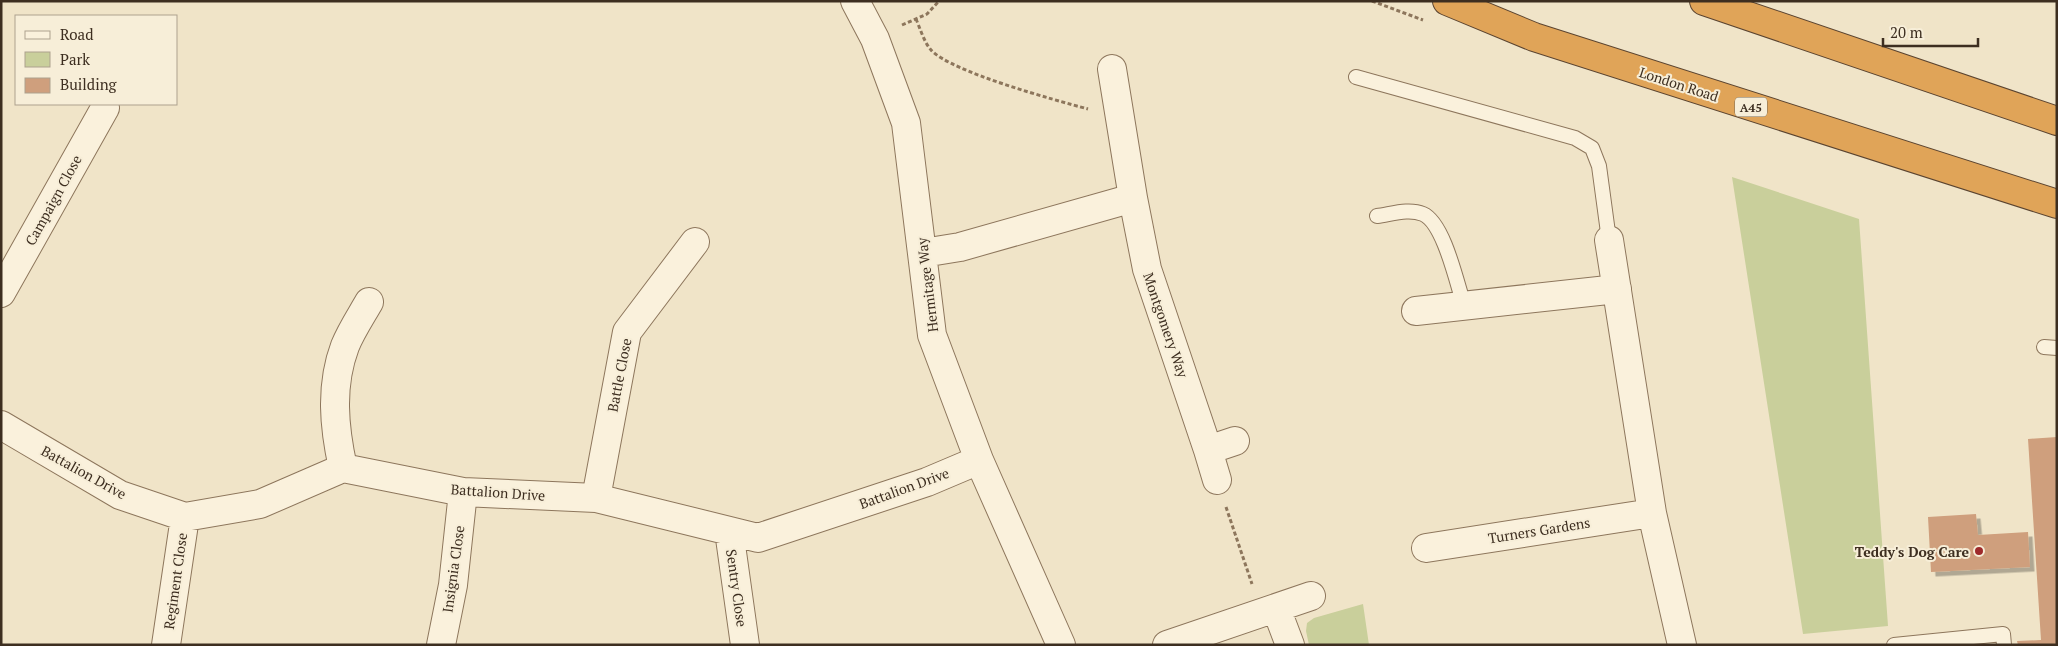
<svg xmlns="http://www.w3.org/2000/svg" width="2058" height="646" font-family="'PT Serif',serif">
  <defs>
    <filter id="shadow"><feDropShadow dx="4.5" dy="4.5" stdDeviation="0" flood-color="#0004"/></filter>
  </defs>
  <rect width="100%" height="100%" fill="#f0e4c8"/>
  <path fill="#c9cf9b" d="M1732 177 1859 219 1888 626 1803 634Z
    M1363 604 1369 645H1309L1306 631 1307 623 1314 618Z"/>
  <path fill="#cf9f7d" filter="url(#shadow)" d="M2057 437V645H2018L2017 641 2041 640 2028 439Z
    M1976 514 1978 535 2028 532 2030 567 1931 572 1928 517Z"/>
  <g fill="none" stroke-linecap="round" stroke-linejoin="round">
    <g stroke="#8d765c" stroke-width="16">
      <path id="lane" d="M1356 77 1575 138 1592 148 1599 166 1609 240
        M1377 216C1392 214 1409 208 1423 214 1444 223 1457 284 1464 305
        M2044 347 2057 348
        M1894 645 2003 634 2004 645"/>
    </g>
    <g stroke="#8d765c" stroke-width="30">
      <path id="street" d="M855 1 875 39 906 123 932 335 979 460 1061 645
        M1133 198 1147 269 1208 450 1235 441
        M1609 240 1652 513 1682 645
        M923 253 960 247 1133 198 1112 69
        M1 293 105 108
        M1416 311 1617 289
        M1 425 120 495 185 517 260 504 343 468 463 492 596 498 758 538 927 482 979 460
        M1208 450 1217 480
        M343 468C334 427 330 386 345 346 351 331 361 316 369 302
        M596 498 627 332 695 242
        M729 531 745 645
        M1426 548 1652 513
        M1276 608 1290 645
        M166 645 185 517
        M441 645 453 585 463 492
        M1167 645 1311 596"/>
    </g>
    <g stroke="#5b4430" stroke-width="30">
      <path id="highway" d="M1447 1 1534 37 2057 204
        M1704 1 2057 121"/>
    </g>
    <path stroke="#8d765c" stroke-width="3" stroke-dasharray="4 2.5" stroke-linecap="butt" d="M1372 1 1423 20
      M916 19C920 28 924 42 931 50 951 72 1055 100 1088 109
      M902 25 927 14 939 1
      M1226 507 1252 584"/>
    <use href="#lane" stroke="#faf1dc" stroke-width="14"/>
    <use href="#street" stroke="#faf1dc" stroke-width="28"/>
    <use href="#highway" stroke="#e0a458" stroke-width="28"/>
  </g>
  <circle fill="#9e2a2b" stroke="#f7eed8" stroke-width="2" cx="1979" cy="551" r="5"/>
  <g text-anchor="middle" dominant-baseline="central" stroke-width="4" stroke-linejoin="round" paint-order="stroke">
    <rect fill="#f7eed8" stroke="#756857" stroke-width="1" x="1735" y="97.5" width="32" height="19" rx="4"/>
    <g font-size="12" font-weight="bold" fill="#3d2e20">
      <text x="1751" y="107">A45</text>
    </g>
    <g font-size="14" fill="#3d2e20" stroke="#f7eed8">
      <text transform="translate(1679 84) rotate(18)">London Road</text>
      <text transform="translate(53 200) rotate(-61)">Campaign Close</text>
      <text transform="translate(927 285) rotate(-97)">Hermitage Way</text>
      <text transform="translate(1166 325) rotate(71)">Montgomery Way</text>
      <text transform="translate(619 375) rotate(-79)">Battle Close</text>
      <text transform="translate(84 472) rotate(29)">Battalion Drive</text>
      <text transform="translate(904 488) rotate(-20)">Battalion Drive</text>
      <text transform="translate(498 492) rotate(4)">Battalion Drive</text>
      <text transform="translate(1539 530) rotate(-9)">Turners Gardens</text>
      <text transform="translate(453 569) rotate(-82)">Insignia Close</text>
      <text transform="translate(175 581) rotate(-82)">Regiment Close</text>
      <text transform="translate(737 588) rotate(82)">Sentry Close</text>
    </g>
    <g font-size="14" font-weight="bold" fill="#3d2e20" stroke="#f7eed8" text-anchor="end">
      <text x="1969" y="551">Teddy's Dog Care</text>
    </g>
  </g>
  <rect width="2058" height="646" fill="none" stroke="#3d2e20" stroke-width="5"/>
  <rect x="15" y="15" width="162" height="90" fill="#f7eed8" stroke="#ada18e"/>
  <rect x="25" y="31" width="25" height="8" fill="#faf1dc" stroke="#ada18e"/>
  <text x="60" y="40" font-size="15" fill="#3d2e20">Road</text>
  <rect x="25" y="52" width="25" height="15" fill="#c9cf9b" stroke="#ada18e"/>
  <text x="60" y="65" font-size="15" fill="#3d2e20">Park</text>
  <rect x="25" y="78" width="25" height="15" fill="#cf9f7d" stroke="#ada18e"/>
  <text x="60" y="90" font-size="15" fill="#3d2e20">Building</text>
  <path d="M1883 38v8h95v-8" fill="none" stroke="#3d2e20" stroke-width="2.5"/>
  <text x="1890" y="38" font-size="15" fill="#3d2e20" stroke="#f7eed8" stroke-width="4" paint-order="stroke">20 m</text>
</svg>
